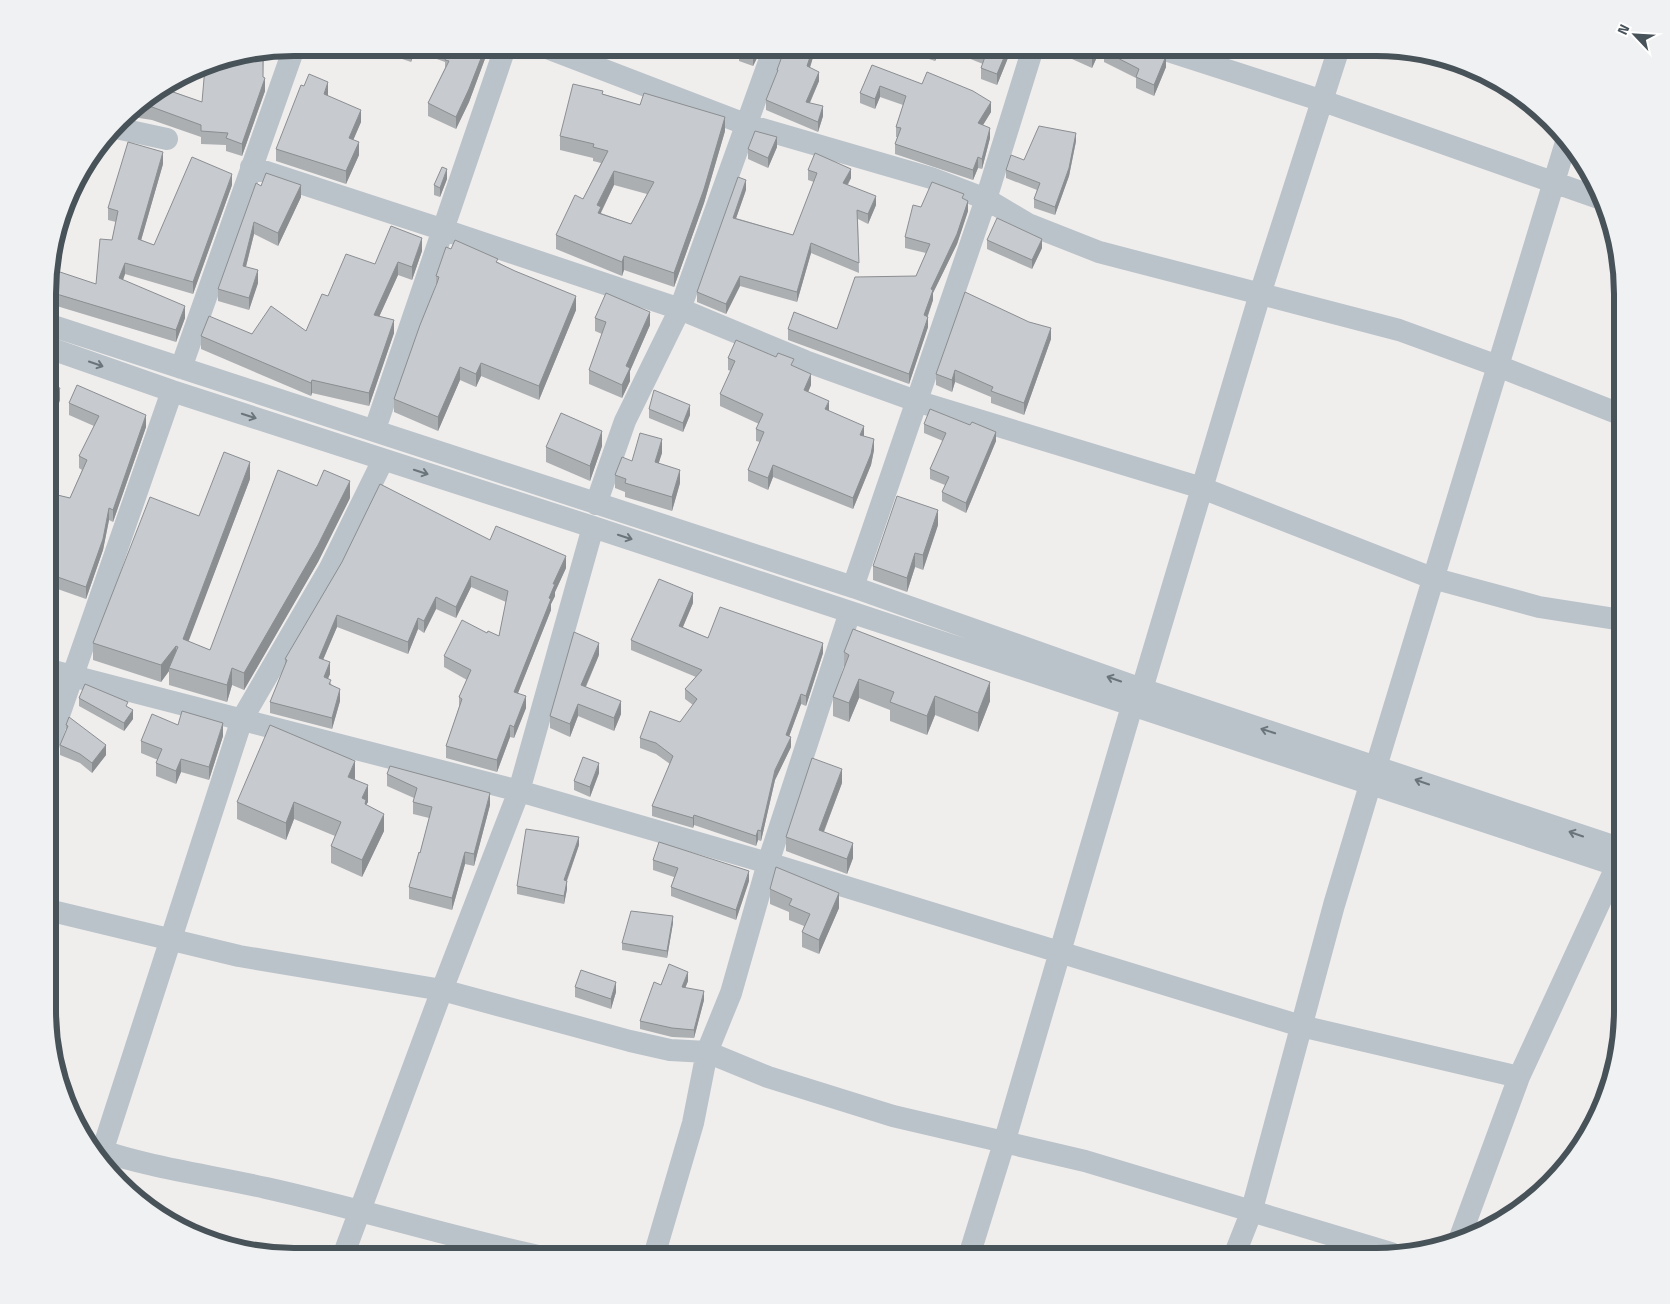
<svg xmlns="http://www.w3.org/2000/svg" width="1670" height="1304" font-family="'Titillium Web',sans-serif">
  <rect width="100%" height="100%" fill="#f0eded"/>
  <g fill="none" stroke-linecap="round" stroke-linejoin="round">
    <path stroke="#bac3c9" stroke-width="22" d="M547 48 745 124 931 178 986 199 1028 224 1099 252 1399 330 1498 366 1622 415
      M1159 48 1323 101 1604 200
      M116 128 167 139
      M251 167 444 230 680 309 805 361 916 401 1202 488 1432 578 1539 607 1622 620
      M50 325 853 587 1142 689 1622 849
      M49 348 172 391 593 527 1622 867
      M181 368 294 48
      M375 429 505 48
      M596 504 625 421 680 309 774 48
      M853 587 986 199 1033 48
      M49 670 519 791 768 863 1301 1026 1519 1077
      M1142 689 1260 294 1339 48
      M49 744 172 391
      M1376 767 1567 139
      M48 910 239 956 442 990 630 1041 670 1050 707 1052 768 1077 893 1116 1085 1161 1391 1253
      M96 1149C151 1168 209 1175 266 1188 357 1208 446 1236 538 1256
      M101 1155 242 719 330 568 383 460
      M1459 1240 1519 1077 1617 865
      M343 1256 442 990 519 791 593 527
      M654 1256 693 1123 707 1052 731 993 768 863 850 612
      M969 1256 1004 1143 1132 706
      M1234 1256 1251 1213 1334 905 1370 785"/>
  </g>
  <path fill="#abafb2" fill-rule="evenodd" d="M370 48H486V56L469 102 456 129 428 116V103L445 68V62L415 51 411 62Z
    M762 48 753 66 739 61V50Z
    M814 48V54L810 68 819 81 810 103 823 116 818 132 766 110V100L777 74V70Z
    M917 48H941L935 61 917 55Z
    M943 48H1012L997 85 981 79V68L983 64Z
    M1052 48H1101L1092 68 1052 50Z
    M1151 50 1166 67 1154 96 1136 88V78L1104 62V51Z
    M264 53 263 77 265 91 242 156 226 151V145L201 144V137L152 120 126 116 132 109 175 84 174 92 202 102Z
    M872 65 991 112 983 125 990 138 982 169 978 168 973 180 895 154V144L897 137H896V127L903 105 880 97 875 109 860 103V93Z
    M603 94 725 131 704 203 674 287 624 270 622 276 556 249V235L583 199 601 163 593 161V158L560 150V136ZM614 185 647 194 631 224 601 213Z
    M328 95V96L361 122 353 140 359 155 346 184 276 161V149Z
    M1076 141 1069 176 1055 215 1034 208V199L1037 190 1006 178V170Z
    M777 147 768 168 748 159V149Z
    M163 164 141 240 154 245 232 185 193 294 125 274 123 280 185 318 176 342 50 304V284H96L112 240 116 222 108 220V208Z
    M808 170 851 178 848 185 876 205 868 224 858 219 859 273 811 253 797 302 740 286 726 314 697 302V292L746 190 736 218 793 235 814 182 808 180Z
    M447 179 440 197 434 195V185Z
    M261 186 301 197 278 246 254 234 246 267 258 283 249 310 218 301V289Z
    M964 199 968 211 957 244 933 293V300L928 316V327L909 384 788 340V329H837L916 276 926 253 905 248V237L921 207Z
    M987 240 1042 248 1032 269 987 249Z
    M451 249 498 262 576 310 539 400 481 376 476 387 460 380 438 431 394 412V399L436 286V276Z
    M422 251 412 280 398 275 379 317 394 333 369 406 312 393 311 396 201 349V336L306 331 328 296 375 264Z
    M595 318 650 325 630 371V381L622 398 589 384V370L602 334 595 331Z
    M1051 339 1024 415 991 403V397L955 382 952 392 936 385V374Z
    M728 358 794 367 811 385 808 392 829 411 864 436 874 450 871 465 853 509 773 477 768 490 748 481V470L760 442 756 441V429L759 424 720 406V394L731 371 728 370Z
    M49 385 60 400 51 425H49Z
    M69 403 146 427 113 522 109 520 103 550 86 599 49 586V493L70 498 82 470 79 468V456L94 426 69 415Z
    M649 409 690 415 683 432 649 418Z
    M924 424 996 441 966 513 942 501V492L945 485 930 479V469L943 441 924 433Z
    M602 446 590 481 546 462V447Z
    M662 453 658 463 680 483 672 511 625 497V492L615 488V475L632 461Z
    M250 479 188 641 210 650 350 498 318 562 244 690 232 685 227 702 169 685V671L161 682 93 660V643L199 516Z
    M938 525 923 570 915 567 907 592 873 580V566Z
    M490 540 566 568 555 592V596L551 604V610L518 693 526 708 514 738 510 737 497 772 446 758V746L459 707V697L467 680 444 667V656L487 633 499 636 506 602 471 587 456 618 436 609 424 633 418 629 408 654 337 627 323 660 330 674 328 678 340 701 332 729 270 713V702L285 665V659L342 562Z
    M693 603 683 627 708 638 823 653 806 706 801 704 789 736 791 747 775 780 761 841 758 840 756 846 694 825 693 828 652 816V806L670 764 656 754 640 748V738L680 722 693 705 685 699V689L696 677 631 650V640Z
    M844 652 990 701 978 732 935 715 927 735 890 721V710L859 698 849 722 833 716V697L844 668Z
    M599 655 586 687 621 714 614 731 578 716 570 737 550 728V716Z
    M79 698 128 707 133 719 124 731 79 706Z
    M69 717 106 755 92 773 80 763 60 755V745L66 730V725Z
    M178 725 223 736 209 780 181 772 176 784 156 776V763L158 760 141 753V741Z
    M599 773 590 797 574 790V781Z
    M387 774 490 805 474 866 465 864 452 910 409 899V887L420 853 429 818 413 814V802L414 798 387 786Z
    M355 778V779L368 802 366 805 384 831 362 877 331 863V846L335 836 294 819 286 840 237 819V802Z
    M842 783 824 832 853 858 847 874 786 851V837Z
    M579 845 567 881V889L564 904 517 894V886Z
    M653 860 749 881 736 920 671 896V887L674 877 653 870Z
    M770 889 839 908 819 954 802 947V932L804 926 789 920V912L770 904Z
    M673 923 667 958 622 950V943Z
    M688 981 685 988 704 1000 694 1038 672 1037 640 1029V1021L661 985Z
    M575 987 616 992 611 1009 575 997Z"/>
  <path fill="#8b8e91" d="M412 48H415V51L411 62Z
    M485 48H486V56L469 102 456 129V117Z
    M757 48H762L753 66V55Z
    M813 48H814V54L807 76V66Z
    M936 48H941L935 61V50Z
    M1008 48H1012L997 85V74Z
    M1097 48H1101L1092 68V58Z
    M263 53V84L265 78V91L242 156V144Z
    M1166 56V67L1154 96V85Z
    M819 72V81L806 111V102Z
    M328 82V95L324 107V94Z
    M880 86V97L875 109V99Z
    M991 102V112L978 133V123Z
    M823 106V116L818 132V122Z
    M361 110V122L349 150V138Z
    M725 117V131L704 203 674 287V273Z
    M990 128V138L982 169V159Z
    M1076 133V141L1069 176 1055 215V207Z
    M777 137V147L768 168V158Z
    M359 142V155L346 184V171Z
    M163 152V164L138 251V239Z
    M978 157V168L973 180V170Z
    M447 169V179L440 197V188Z
    M851 169V178L843 192V183Z
    M614 171V185L601 212V221L598 226 597 205Z
    M232 174V185L193 294V282Z
    M746 180V190L733 227V218Z
    M301 185V197L278 246V233Z
    M876 196V205L868 224V214Z
    M968 201V211L957 244 933 293V300L924 326V315L931 289Z
    M254 222V234L243 278V266Z
    M422 238V251L412 280V267Z
    M1042 239V248L1032 269V260Z
    M811 243V253L797 302V292Z
    M624 256V270L622 276V262Z
    M398 262V275L374 328V315Z
    M125 263V274L119 290V278Z
    M258 270V283L249 310V298Z
    M740 276V286L726 314V304Z
    M576 296V310L539 400V386Z
    M185 306V318L176 342V330Z
    M650 312V325L630 371V381L622 398V385L626 366Z
    M928 317V327L909 384V374Z
    M394 320V333L369 406V393Z
    M1051 328V339L1024 415V403Z
    M481 363V376L476 387V374Z
    M460 367V380L438 431V417Z
    M955 370V382L952 392V380Z
    M811 374V385L804 402V390Z
    M312 380V393L311 396V383Z
    M60 388V400L51 425V413Z
    M829 401V413L825 409Z
    M690 405V415L683 432V423Z
    M146 415V427L113 522V510Z
    M864 426V437L860 435Z
    M602 431V446L590 481V466Z
    M996 432V441L966 513V503Z
    M662 439V453L655 475V462Z
    M874 439V450L871 465 853 509V498Z
    M250 462V479L183 656V639Z
    M773 465V477L768 490V478Z
    M680 470V483L672 511V497Z
    M350 481V498L318 562 244 690V673Z
    M109 508V520L103 550 86 599V587Z
    M938 510V525L923 570V555Z
    M915 553V567L907 592V578Z
    M566 556V568L555 592V596L551 604V610L514 703V692L549 598 553 584Z
    M471 576V587L456 618V607Z
    M693 593V603L679 636V626Z
    M436 597V609L424 633V621Z
    M337 615V627L319 669V658Z
    M418 618V629L408 654V642Z
    M599 643V655L581 697V685Z
    M823 643V653L806 706V696Z
    M176 646V663L169 668V671L161 682V665Z
    M330 662V674L324 688V677Z
    M232 668V685L227 702V685Z
    M859 679V698L849 722V703Z
    M990 682V701L978 732V713Z
    M340 689V701L332 729V718Z
    M801 694V704L786 745V735Z
    M526 696V708L514 738V727Z
    M935 696V715L927 735V716Z
    M621 701V714L614 731V718Z
    M578 704V716L570 737V724Z
    M133 710V719L124 731V723Z
    M223 723V736L209 780V767Z
    M510 725V737L497 772V760Z
    M791 737V747L775 780 761 841V831L775 770Z
    M106 745V755L92 773V763Z
    M181 759V772L176 784V771Z
    M355 761V778L348 794V777Z
    M599 763V773L590 797V787Z
    M842 769V783L819 844V830Z
    M368 785V802L366 805V817L362 798Z
    M490 793V805L474 866V854Z
    M294 802V819L286 840V823Z
    M384 814V831L362 877V860Z
    M694 815V825L693 828V818Z
    M758 830V840L756 846V836Z
    M579 837V845L564 888V880Z
    M853 843V858L847 874V859Z
    M465 852V864L452 910V898Z
    M749 871V881L736 920V910Z
    M567 881V889L564 904V896Z
    M839 893V908L819 954V940Z
    M673 916V923L667 958V951Z
    M688 972V981L682 996V987Z
    M616 982V992L611 1009V999Z
    M704 991V1000L694 1038V1030Z"/>
  <path fill="#c7cbcf" stroke="#8b8e91" fill-rule="evenodd" d="M405 48H412L411 50Z
    M439 48H485L469 89 456 117 428 103 449 61 445 60 449 51Z
    M740 48H757L753 55 739 50Z
    M785 48H813L807 66 819 72 806 102 823 106 818 122 766 100 778 70H777Z
    M928 48H936L935 50Z
    M970 48H1008L997 74 981 68 986 54Z
    M1068 48H1097L1092 58Z
    M1105 48H1150L1151 50 1166 56 1154 85 1136 77 1139 69 1104 51Z
    M263 53V77L265 78 242 144 226 138 228 133 201 131V125L152 107 138 105 174 84 173 92 202 102 205 67 215 61Z
    M872 65 922 84 927 72 973 91 991 102 978 123 990 128 982 159 978 157 973 170 895 144 901 128 896 127 906 96 880 86 875 99 860 93Z
    M309 74 328 82 324 94 361 110 349 138 359 142 346 171 276 149 301 85 304 86Z
    M573 84 603 91 602 94 640 105 644 93 725 117 704 189 674 273 624 256 622 262 556 235 575 195 583 199 608 151 593 147 594 144 560 136ZM614 171 654 182 631 224 598 213 601 207 597 205Z
    M1039 126 1076 133 1069 168 1055 207 1034 199 1040 183 1006 170 1011 155 1024 160Z
    M755 131 777 137 768 158 748 149Z
    M128 142 163 152 138 239 154 245 192 157 232 174 193 282 125 263 119 278 185 306 176 330 50 292V284L54 270 96 284 100 239 112 240 118 211 108 208Z
    M815 153 851 169 843 183 876 196 868 214 857 210 859 263 811 243 797 292 740 276 726 304 697 292 738 177 746 180 733 218 793 235 817 173 808 170Z
    M442 167 447 169 440 188 434 185Z
    M266 173 301 185 278 233 254 222 243 266 258 270 249 298 218 289 256 183 261 186Z
    M932 182 964 194 962 198 968 201 957 234 931 289 933 290 924 315 928 317 909 374 788 329 794 312 837 329 855 277 916 276 930 244 905 237 913 205 921 207Z
    M997 218 1042 239 1032 260 987 240Z
    M391 226 422 238 412 267 398 262 374 315 394 320 369 393 312 380 311 383 201 336 209 316 252 334 271 306 306 331 322 294 328 296 346 254 375 264Z
    M455 240 498 259 496 262 515 271 576 296 539 386 481 363 476 374 460 367 438 417 394 399 420 325 437 283 439 277 436 276 446 247 451 249Z
    M965 292 1029 322 1051 328 1024 403 991 391 993 387 955 370 952 380 936 374Z
    M606 293 650 312 626 366 630 368 622 385 589 370 606 322 595 318Z
    M736 340 776 357 778 353 794 359 791 365 811 374 804 390 829 401 825 409 864 426 860 435 874 439 871 454 853 498 773 465 768 478 748 470 764 432 756 429 763 414 720 394 735 361 728 358Z
    M49 385 60 388 51 413H49Z
    M77 385 146 415 113 510 109 508 103 539 86 587 49 574V493L70 498 87 460 79 456 99 416 69 403Z
    M654 390 690 405 683 423 649 409Z
    M930 409 970 425 972 422 996 432 966 503 942 492 949 477 930 469 946 433 924 424Z
    M561 413 602 431 590 466 546 447Z
    M640 433 662 439 655 462 680 470 672 497 625 483 626 479 615 475 622 457 632 461Z
    M224 452 250 462 183 639 210 650 278 470 317 486 324 470 350 481 318 545 244 673 232 668 227 685 169 668 178 647 176 646 161 665 93 643 150 497 199 516Z
    M380 484 490 540 496 526 566 556 553 584H555L549 598 551 599 514 692 526 696 514 727 510 725 497 760 446 746 462 699 459 697 471 670 444 656 462 620 487 633 488 631 499 636 508 591 471 576 456 607 436 597 424 621 418 618 408 642 337 615 319 658 330 662 324 677 331 680 329 684 340 689 332 718 270 702 287 660 285 659 342 562Z
    M897 496 938 510 923 555 915 553 907 578 873 566Z
    M659 579 693 593 679 626 708 638 720 607 823 643 806 696 801 694 786 735 791 737 775 770 761 831 758 830 756 836 694 815 693 818 652 806 673 756 656 743 640 738 650 711 680 722 697 699 685 689 702 670 631 640Z
    M853 629 990 682 978 713 935 696 927 716 890 702 894 692 859 679 849 703 833 697 849 655 844 652Z
    M574 632 599 643 581 685 621 701 614 718 578 704 570 724 550 716Z
    M85 684 128 702 126 706 133 710 124 723 79 698Z
    M182 711 223 723 209 767 181 759 176 771 156 763 162 749 141 741 152 714 178 725Z
    M69 717 106 745 92 763 80 754 60 745 68 726 66 725Z
    M270 725 355 761 348 777 368 785 362 798 366 800 365 804 384 814 362 860 331 846 341 822 294 802 286 823 237 802Z
    M583 757 599 763 590 787 574 781Z
    M812 758 842 769 819 830 853 843 847 859 786 837Z
    M390 766 490 793 474 854 465 852 452 898 409 887 419 852 420 853 432 807 413 802 417 788 387 774Z
    M526 829 579 837 564 880 567 881 564 896 517 886Z
    M659 842 749 871 736 910 671 887 678 868 653 860Z
    M776 867 839 893 819 940 802 932 810 914 789 905 792 899 770 889Z
    M631 911 673 916 667 951 622 943Z
    M669 964 688 972 682 987 704 991 694 1030 672 1028 640 1021 654 982 661 985Z
    M581 970 616 982 611 999 575 987Z"/>
  <defs><path id="oneway-shaft" d="M-6 0H5M1.5-3L5.5 0L1.5 3" fill="none" stroke-width="1.6" stroke-linecap="round" stroke-linejoin="round" transform="scale(1.25)"/></defs>
  <g stroke="#6a747b">
    <use href="#oneway-shaft" transform="translate(96 364) rotate(19)"/>
    <use href="#oneway-shaft" transform="translate(249 416) rotate(18)"/>
    <use href="#oneway-shaft" transform="translate(421 472) rotate(18)"/>
    <use href="#oneway-shaft" transform="translate(625 537) rotate(18)"/>
    <use href="#oneway-shaft" transform="translate(1114 679) rotate(-161)"/>
    <use href="#oneway-shaft" transform="translate(1268 731) rotate(-162)"/>
    <use href="#oneway-shaft" transform="translate(1422 782) rotate(-161)"/>
    <use href="#oneway-shaft" transform="translate(1576 834) rotate(-161)"/>
  </g>
  <path d="M0 0H1670V1304H0ZM294 56H1376A238 238 0 0 1 1614 294V1010A238 238 0 0 1 1376 1248H294A238 238 0 0 1 56 1010V294A238 238 0 0 1 294 56Z" fill="#f0f1f2" fill-rule="evenodd"/>
  <path fill="none" stroke="#475259" stroke-width="6" d="M294 56H1376A238 238 0 0 1 1614 294V1010A238 238 0 0 1 1376 1248H294A238 238 0 0 1 56 1010V294A238 238 0 0 1 294 56Z"/>
  <g transform="translate(1635 35) rotate(295)" stroke="#ffffff" stroke-width="4" paint-order="stroke">
  <path d="M0-4L9 19L0 12L-9 19Z" fill="#475259"/>
  <text y="-8" font-size="14" font-weight="bold" text-anchor="middle" fill="#475259">N</text>
  </g>
</svg>
